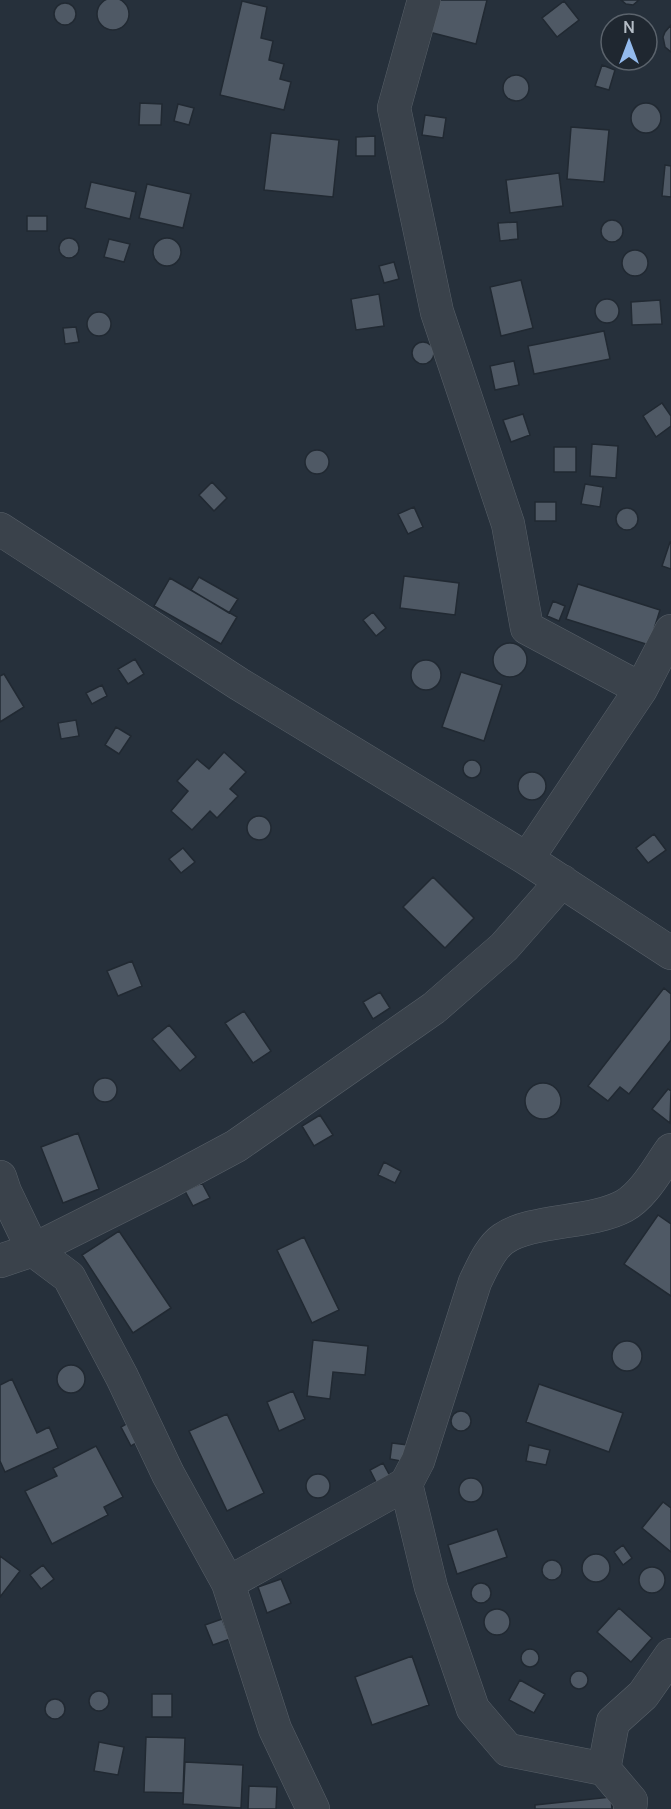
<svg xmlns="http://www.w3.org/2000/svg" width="671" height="1809" font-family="Manrope,sans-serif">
  <rect width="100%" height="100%" fill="#26303b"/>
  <path fill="#4f5965" stroke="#212932" stroke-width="1.5" d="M97 14a16 16 0 1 1 32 0a16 16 0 1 1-32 0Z
    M438 0H487L476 44 429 32Z
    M639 0 633 5 626 4 621 0Z
    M242 1 267 7 261 38 273 41 269 60 284 64 280 79 291 82 284 110 220 95Z
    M564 1 579 20 557 37 542 18Z
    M54 14a11 11 0 1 1 22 0a11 11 0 1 1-22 0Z
    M671 25V52L665 47 663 37 665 32Z
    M602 65 615 70 609 90 595 86Z
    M503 88a13 13 0 1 1 26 0a13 13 0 1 1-26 0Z
    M140 103 162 104 161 125H139Z
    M631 118a15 15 0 1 1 30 0a15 15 0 1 1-30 0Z
    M178 104 194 108 189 125 174 121Z
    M425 115 446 118 443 138 422 135Z
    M571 127 609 130 604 182 567 179Z
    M271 133 339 140 333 197 264 190Z
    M375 136V156H356V137Z
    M665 165 671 166V197L662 196Z
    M559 173 563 206 510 213 506 180Z
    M91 182 136 192 130 219 85 208Z
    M147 184 191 194 183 228 139 218Z
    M27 216H47V231H27Z
    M601 231a11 11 0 1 1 22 0a11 11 0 1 1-22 0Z
    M517 222 518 239 500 241 498 223Z
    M153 252a14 14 0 1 1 28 0a14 14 0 1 1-28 0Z
    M59 248a10 10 0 1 1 20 0a10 10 0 1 1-20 0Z
    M109 239 130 244 124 262 104 257Z
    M622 263a13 13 0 1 1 26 0a13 13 0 1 1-26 0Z
    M394 262 399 279 384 283 379 266Z
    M521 280 533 328 501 336 490 287Z
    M379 294 384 326 356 330 351 299Z
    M595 311a12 12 0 1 1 24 0a12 12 0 1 1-24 0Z
    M660 300 662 324 632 325 631 302Z
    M87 324a12 12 0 1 1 24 0a12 12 0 1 1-24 0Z
    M76 327 79 342 65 344 63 328Z
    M604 331 610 359 534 374 528 346Z
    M412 353a11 11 0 1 1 22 0a11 11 0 1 1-22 0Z
    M514 361 519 385 495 390 490 366Z
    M662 403 671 416V426L656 437 643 416Z
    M523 414 530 435 511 442 503 420Z
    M592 444 618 446 616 478 590 476Z
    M554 447H576V472H554Z
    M305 462a12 12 0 1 1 24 0a12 12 0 1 1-24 0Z
    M212 482 227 498 214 511 199 495Z
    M585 484 603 487 600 507 581 504Z
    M535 502H556V521H535Z
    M414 507 423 527 408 534 398 514Z
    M616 519a11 11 0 1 1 22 0a11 11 0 1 1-22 0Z
    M670 542H671V569L662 566Z
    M404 576 459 583 455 615 400 608Z
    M199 577 238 599 229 613 191 590Z
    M170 578 237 617 221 644 154 606Z
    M578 584 660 610 649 645 566 619Z
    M553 601 565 606 559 621 547 616Z
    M373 612 386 628 376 636 363 620Z
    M493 660a17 17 0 1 1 34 0a17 17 0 1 1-34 0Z
    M135 659 144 674 128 684 118 669Z
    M411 675a15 15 0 1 1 30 0a15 15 0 1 1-30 0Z
    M461 672 502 685 484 741 442 727Z
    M4 674 24 707 0 722V676Z
    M102 685 107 696 92 704 86 693Z
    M76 720 79 736 61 739 58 723Z
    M116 727 131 736 119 754 105 745Z
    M224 752 246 772 230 789 238 796 217 818 210 811 192 830 171 811 188 791 177 781 197 759 209 769Z
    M463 769a9 9 0 1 1 18 0a9 9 0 1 1-18 0Z
    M518 786a14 14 0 1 1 28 0a14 14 0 1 1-28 0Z
    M247 828a12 12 0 1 1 24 0a12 12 0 1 1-24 0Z
    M654 834 666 850 648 863 636 848Z
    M183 848 195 862 181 873 169 859Z
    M433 877 474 918 445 948 403 907Z
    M132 961 142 986 118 996 107 971Z
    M664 988 671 994V1040L629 1094 620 1087 608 1101 588 1086Z
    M380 992 390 1008 373 1019 363 1002Z
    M244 1011 271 1051 253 1063 225 1023Z
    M169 1025 196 1057 180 1071 152 1039Z
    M93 1090a12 12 0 1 1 24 0a12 12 0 1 1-24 0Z
    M525 1101a18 18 0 1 1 36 0a18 18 0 1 1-36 0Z
    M668 1089 671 1091 670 1123 652 1109Z
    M320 1115 333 1135 314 1146 302 1126Z
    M78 1133 99 1189 63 1203 41 1147Z
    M384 1162 401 1171 395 1183 378 1175Z
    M202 1183 210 1198 193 1206 185 1191Z
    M658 1215 671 1224V1296L624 1264Z
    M119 1231 171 1308 133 1333 82 1255Z
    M304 1237 339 1310 312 1323 277 1250Z
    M313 1340 368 1346 365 1375 333 1372 330 1399 307 1396Z
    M612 1356a15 15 0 1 1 30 0a15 15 0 1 1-30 0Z
    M57 1379a14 14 0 1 1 28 0a14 14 0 1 1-28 0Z
    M12 1379 37 1433 49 1427 58 1448 5 1472 0 1461V1385Z
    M539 1384 623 1413 609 1452 526 1422Z
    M293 1391 305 1419 279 1431 267 1402Z
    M451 1421a10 10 0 1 1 20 0a10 10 0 1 1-20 0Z
    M227 1414 264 1493 227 1511 189 1431Z
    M133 1420 143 1439 131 1446 121 1427Z
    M392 1443 408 1445 406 1462 390 1459Z
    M529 1445 550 1450 546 1465 526 1461Z
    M96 1446 123 1497 104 1507 108 1515 52 1544 25 1491 57 1476 53 1468Z
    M383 1463 390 1476 377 1484 370 1470Z
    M306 1486a12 12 0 1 1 24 0a12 12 0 1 1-24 0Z
    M459 1490a12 12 0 1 1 24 0a12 12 0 1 1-24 0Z
    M663 1502 671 1508V1552L642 1528Z
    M497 1529 507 1557 457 1574 448 1545Z
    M623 1545 632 1558 623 1565 614 1552Z
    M582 1568a14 14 0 1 1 28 0a14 14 0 1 1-28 0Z
    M0 1556 20 1571 0 1597Z
    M542 1570a10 10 0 1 1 20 0a10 10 0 1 1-20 0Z
    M43 1565 54 1579 41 1589 30 1575Z
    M639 1580a13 13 0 1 1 26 0a13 13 0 1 1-26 0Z
    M281 1579 291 1603 267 1613 258 1587Z
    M471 1593a10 10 0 1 1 20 0a10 10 0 1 1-20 0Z
    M619 1608 652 1638 631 1662 597 1632Z
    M484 1622a13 13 0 1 1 26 0a13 13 0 1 1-26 0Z
    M222 1619 230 1639 213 1645 205 1625Z
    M521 1658a9 9 0 1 1 18 0a9 9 0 1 1-18 0Z
    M412 1656 429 1705 372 1725 355 1677Z
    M570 1680a9 9 0 1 1 18 0a9 9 0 1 1-18 0Z
    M520 1680 545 1694 534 1713 509 1700Z
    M89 1701a10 10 0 1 1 20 0a10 10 0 1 1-20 0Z
    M152 1694H172V1717H152Z
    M45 1709a10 10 0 1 1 20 0a10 10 0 1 1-20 0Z
    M146 1737 185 1738 183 1793 144 1792Z
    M99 1742 124 1747 118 1775 94 1771Z
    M185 1762 243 1765 241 1808 183 1804Z
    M249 1786 277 1787 276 1809H248Z
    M611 1797 612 1809H535V1805Z"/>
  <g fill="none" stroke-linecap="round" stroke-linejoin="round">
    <g stroke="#586069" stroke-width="34">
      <path id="minor" d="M424 0 394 108 437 312 508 524 527 628 641 689 527 859
        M0 529 239 684 527 859 671 953
        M641 689 671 631
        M0 1177 5 1192 33 1250 69 1277 122 1377 168 1474 228 1583 275 1729 313 1809
        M0 1261 33 1250 167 1183 236 1146 434 1008 504 947 562 881
        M406 1484 431 1587 473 1709 508 1750 604 1769
        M228 1583 406 1484 418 1461 475 1282C482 1268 490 1248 503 1239 531 1219 591 1224 624 1206 644 1195 658 1168 671 1150
        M630 1809 631 1801 604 1769 613 1722 643 1695 671 1655"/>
    </g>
    <use href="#minor" stroke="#3a424b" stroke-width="33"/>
  </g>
  <g transform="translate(629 42)"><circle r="28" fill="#1f2730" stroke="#5b636c" stroke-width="1.5"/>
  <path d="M0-4.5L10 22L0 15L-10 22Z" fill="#93baed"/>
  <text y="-9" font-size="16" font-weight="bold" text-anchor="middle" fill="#b5bdc6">N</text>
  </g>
</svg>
